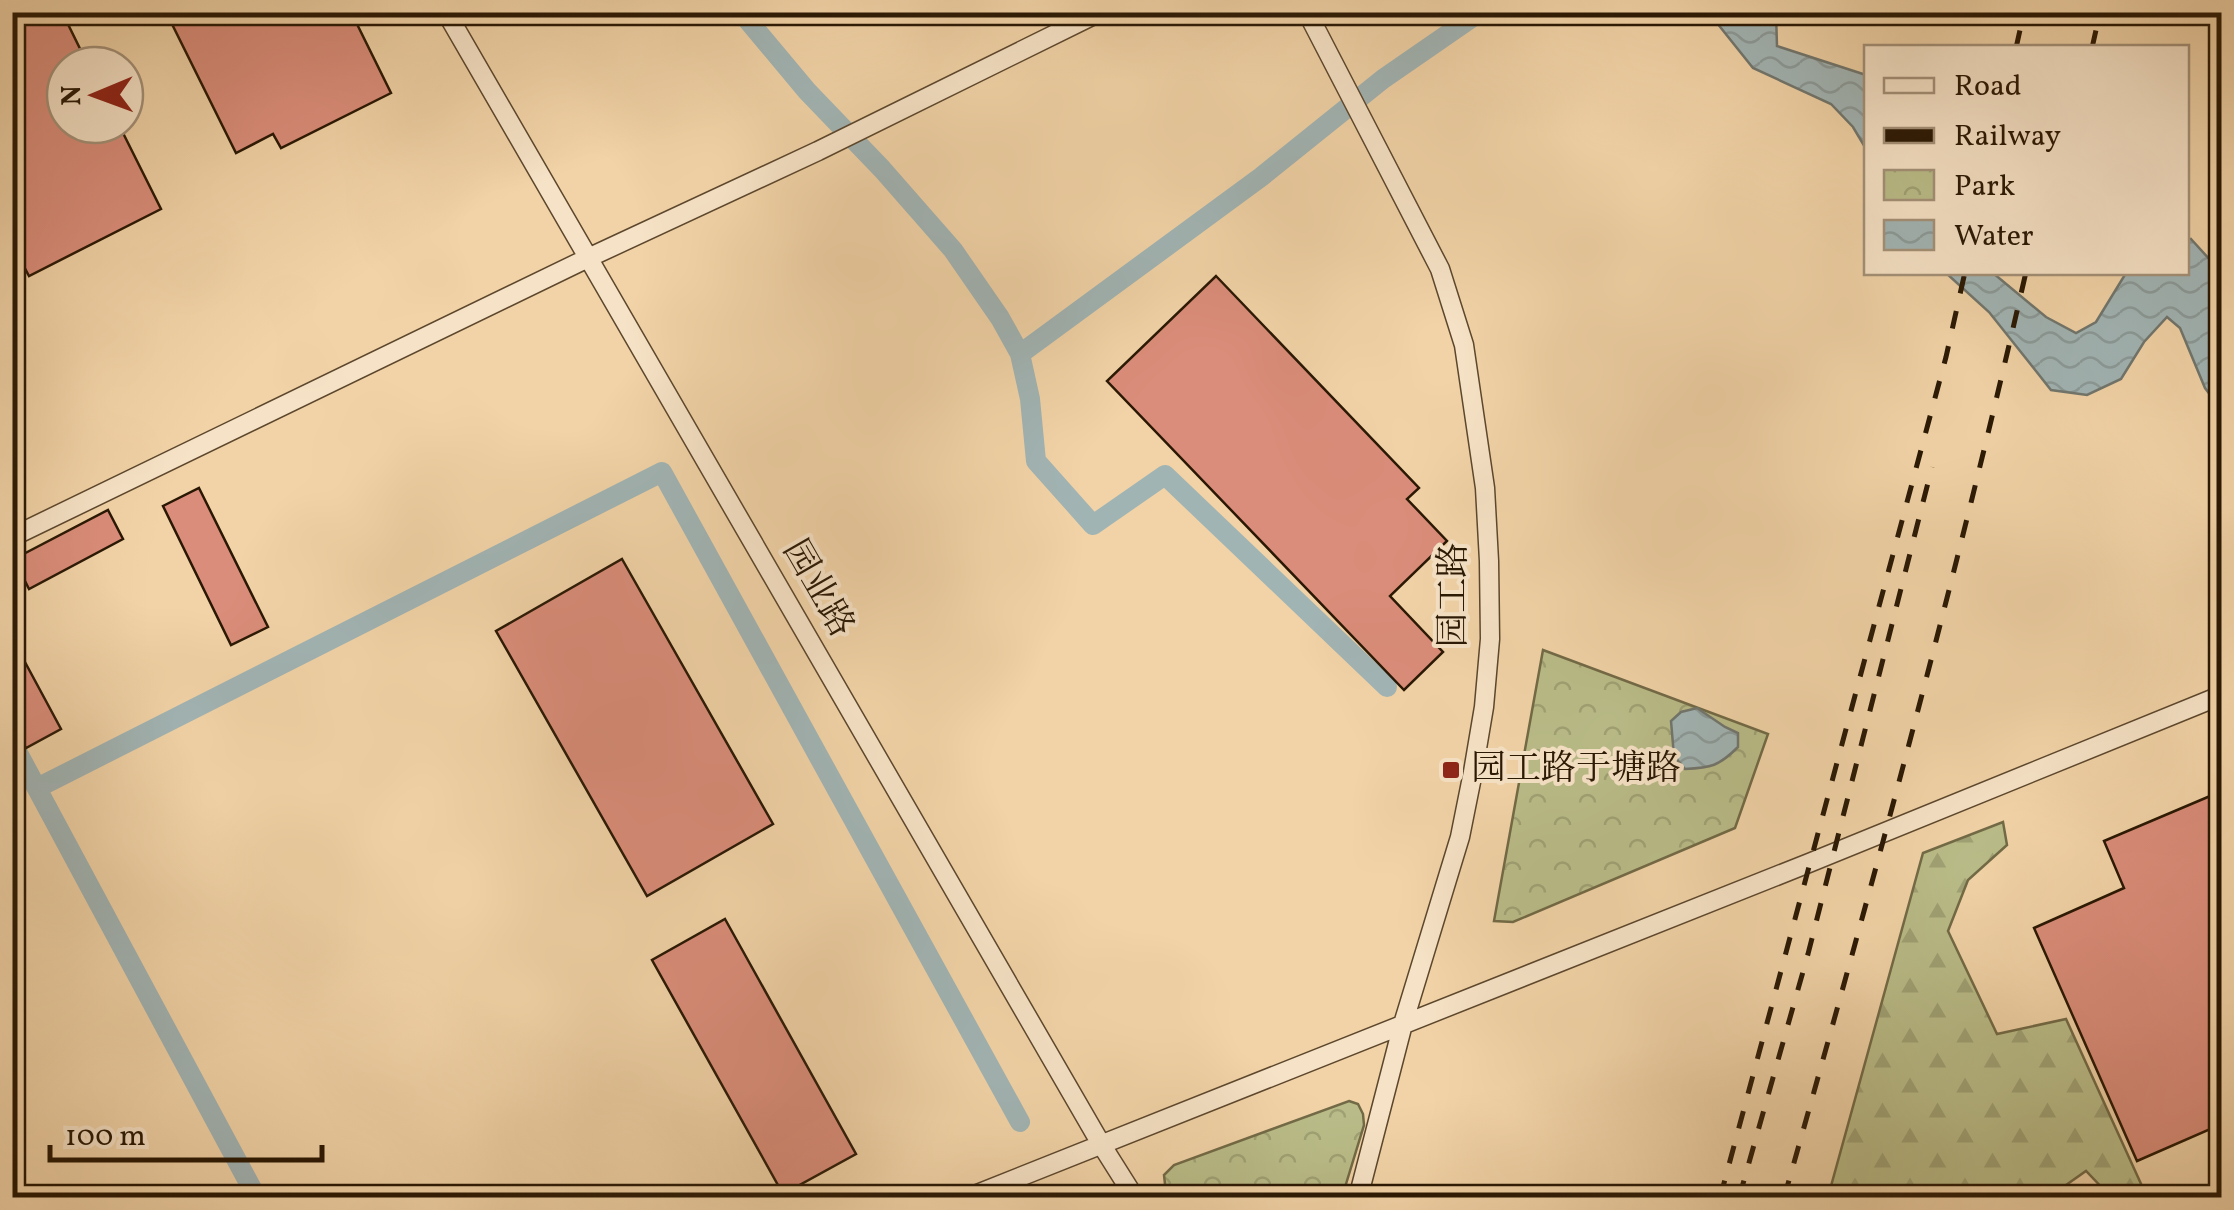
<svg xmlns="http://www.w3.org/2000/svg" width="2234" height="1210" font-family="Vollkorn,'Noto Serif SC',serif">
  <defs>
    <pattern id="forest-firs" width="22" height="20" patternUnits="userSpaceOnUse" patternTransform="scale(2.5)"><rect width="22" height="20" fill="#b9bc88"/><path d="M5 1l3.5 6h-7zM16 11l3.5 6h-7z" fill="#9fa174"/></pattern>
    <pattern id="park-crowns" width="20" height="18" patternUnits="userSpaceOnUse" patternTransform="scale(2.5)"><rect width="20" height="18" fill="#b9bc88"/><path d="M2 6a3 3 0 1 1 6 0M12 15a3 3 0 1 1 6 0" fill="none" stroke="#9fa174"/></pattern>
    <pattern id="water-waves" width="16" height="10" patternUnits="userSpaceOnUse" patternTransform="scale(2.5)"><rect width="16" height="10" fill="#a1b4b4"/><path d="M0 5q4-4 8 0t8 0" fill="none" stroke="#8b9a99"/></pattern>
  </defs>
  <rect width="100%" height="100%" fill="#f1d3a7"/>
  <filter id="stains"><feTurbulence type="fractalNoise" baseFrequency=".002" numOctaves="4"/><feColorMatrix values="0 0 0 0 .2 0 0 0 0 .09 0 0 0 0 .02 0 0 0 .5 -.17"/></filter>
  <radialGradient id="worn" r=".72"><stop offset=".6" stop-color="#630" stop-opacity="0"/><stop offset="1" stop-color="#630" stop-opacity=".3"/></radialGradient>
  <path fill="url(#forest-firs)" stroke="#726a46" stroke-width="2.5" d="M2003 822 2007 845 1968 880 1948 931 1997 1034 2066 1019 2147 1197H2111L2086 1171 2049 1197H1828L1923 853Z"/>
  <path fill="url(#park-crowns)" stroke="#726a46" stroke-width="2.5" d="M1543 650 1768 734 1735 828 1513 922 1494 921Z
    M1349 1101 1358 1104 1363 1114 1364 1125 1342 1197H1172L1165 1184 1164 1175 1174 1165Z"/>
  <path fill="url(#water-waves)" stroke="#71766e" stroke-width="2.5" d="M1709 13H1776L1777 46 1866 75V149L1853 127 1831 104 1753 68Z
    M2191 239 2221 272V409L2205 388 2180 328 2167 317 2144 342 2121 379 2087 395 2051 390 1989 312 1946 273H1993L2046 317 2076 333 2096 322 2126 273 2186 272 2187 240Z
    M1697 708 1725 727 1738 733V747C1719 766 1711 768 1685 769L1674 756 1671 721 1681 712Z"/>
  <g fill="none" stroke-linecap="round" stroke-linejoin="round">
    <path stroke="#a1b4b4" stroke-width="20" d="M741 12 807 91 882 169 953 250 1000 318 1020 354 1030 399 1036 461 1093 525 1165 475 1387 687
      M1020 354 1261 177 1383 79 1480 12
      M12 742 257 1198
      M37 788 662 472 1020 1122"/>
  </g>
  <path fill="#da8d7a" stroke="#2a1804" stroke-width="2.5" d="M12 12H62L88 65H65V125H119L161 209 29 276 12 244Z
    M166 12H351L391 93 281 148 273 134 236 153Z
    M1216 276 1419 488 1407 499 1447 541 1390 596 1443 652 1404 690 1107 381Z
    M199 488 268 627 231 645 163 506Z
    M108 510 123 539 29 589 14 559Z
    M622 559 773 824 647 896 496 631Z
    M12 638 61 729 26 748 12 723Z
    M2222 791V1124L2137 1161 2034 928 2124 888 2104 841Z
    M725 919 856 1154 783 1194 652 960Z"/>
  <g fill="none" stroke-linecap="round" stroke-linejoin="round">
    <g stroke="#5c472d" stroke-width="21">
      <path id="street" d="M446 12 1101 1144 1135 1198
        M1307 12 1440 269 1464 345 1485 488 1489 561 1490 639 1484 707 1473 772 1460 837 1403 1024 1358 1198
        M12 537 588 258 818 151 1100 12
        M967 1198 1809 863 2222 695"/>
    </g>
    <use href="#street" stroke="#f6e2c6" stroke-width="18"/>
    <path stroke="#2a1804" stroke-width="5" stroke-dasharray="18 18" stroke-linecap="butt" d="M2016 48 2024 12
      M2092 48 2100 12
      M1720 1198 1946 357 1965 272
      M1739 1198 1808 954 1932 467
      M1784 1198C1871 891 1955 583 2026 272"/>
  </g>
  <rect fill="#8f2418" stroke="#f6e2c6" stroke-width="4" x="1441" y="760" width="20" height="20" rx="5"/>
  <g text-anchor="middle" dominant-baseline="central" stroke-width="8" stroke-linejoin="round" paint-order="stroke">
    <g font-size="35" fill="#2a1804" stroke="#f6e2c6">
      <text transform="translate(817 589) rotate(60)">园业路</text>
      <text transform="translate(1455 595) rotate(-90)">园工路</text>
    </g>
    <g font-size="35" fill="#2a1804" stroke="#f6e2c6" text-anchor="start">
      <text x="1471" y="770">园工路于塘路</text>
    </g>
  </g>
  <rect width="2234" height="1210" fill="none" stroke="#f1d3a7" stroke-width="50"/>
  <rect x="15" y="15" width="2204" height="1180" fill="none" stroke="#2a1804" stroke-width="5"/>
  <rect x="25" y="25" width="2184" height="1160" fill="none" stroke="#2a1804" stroke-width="2.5"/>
  <rect x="1864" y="45" width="325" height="230" fill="#f6e2c6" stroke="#a49178" stroke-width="2.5"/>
  <rect x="1884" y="78" width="50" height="15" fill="#f6e2c6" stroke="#a49178" stroke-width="2.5"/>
  <text x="1954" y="95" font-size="30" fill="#2a1804">Road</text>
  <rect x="1884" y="128" width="50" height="15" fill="#2a1804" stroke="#a49178" stroke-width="2.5"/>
  <text x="1954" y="145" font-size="30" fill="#2a1804">Railway</text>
  <rect x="1884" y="170" width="50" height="30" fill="url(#park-crowns)" stroke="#a49178" stroke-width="2.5"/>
  <text x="1954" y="195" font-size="30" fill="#2a1804">Park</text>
  <rect x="1884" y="220" width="50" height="30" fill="url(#water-waves)" stroke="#a49178" stroke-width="2.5"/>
  <text x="1954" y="245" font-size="30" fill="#2a1804">Water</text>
  <g transform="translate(95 95) rotate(269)"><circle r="48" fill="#f6e2c6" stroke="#a49178" stroke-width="2.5"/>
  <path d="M0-8L18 38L0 25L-18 38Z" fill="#8f2418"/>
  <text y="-15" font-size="28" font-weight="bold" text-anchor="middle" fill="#2a1804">N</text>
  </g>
  <path d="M50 1145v15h272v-15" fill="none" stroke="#2a1804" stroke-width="5"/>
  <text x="65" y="1145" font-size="30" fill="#2a1804" stroke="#f6e2c6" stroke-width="8" paint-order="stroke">100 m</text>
  <rect width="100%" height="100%" filter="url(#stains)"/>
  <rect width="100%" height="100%" fill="url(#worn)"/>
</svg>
